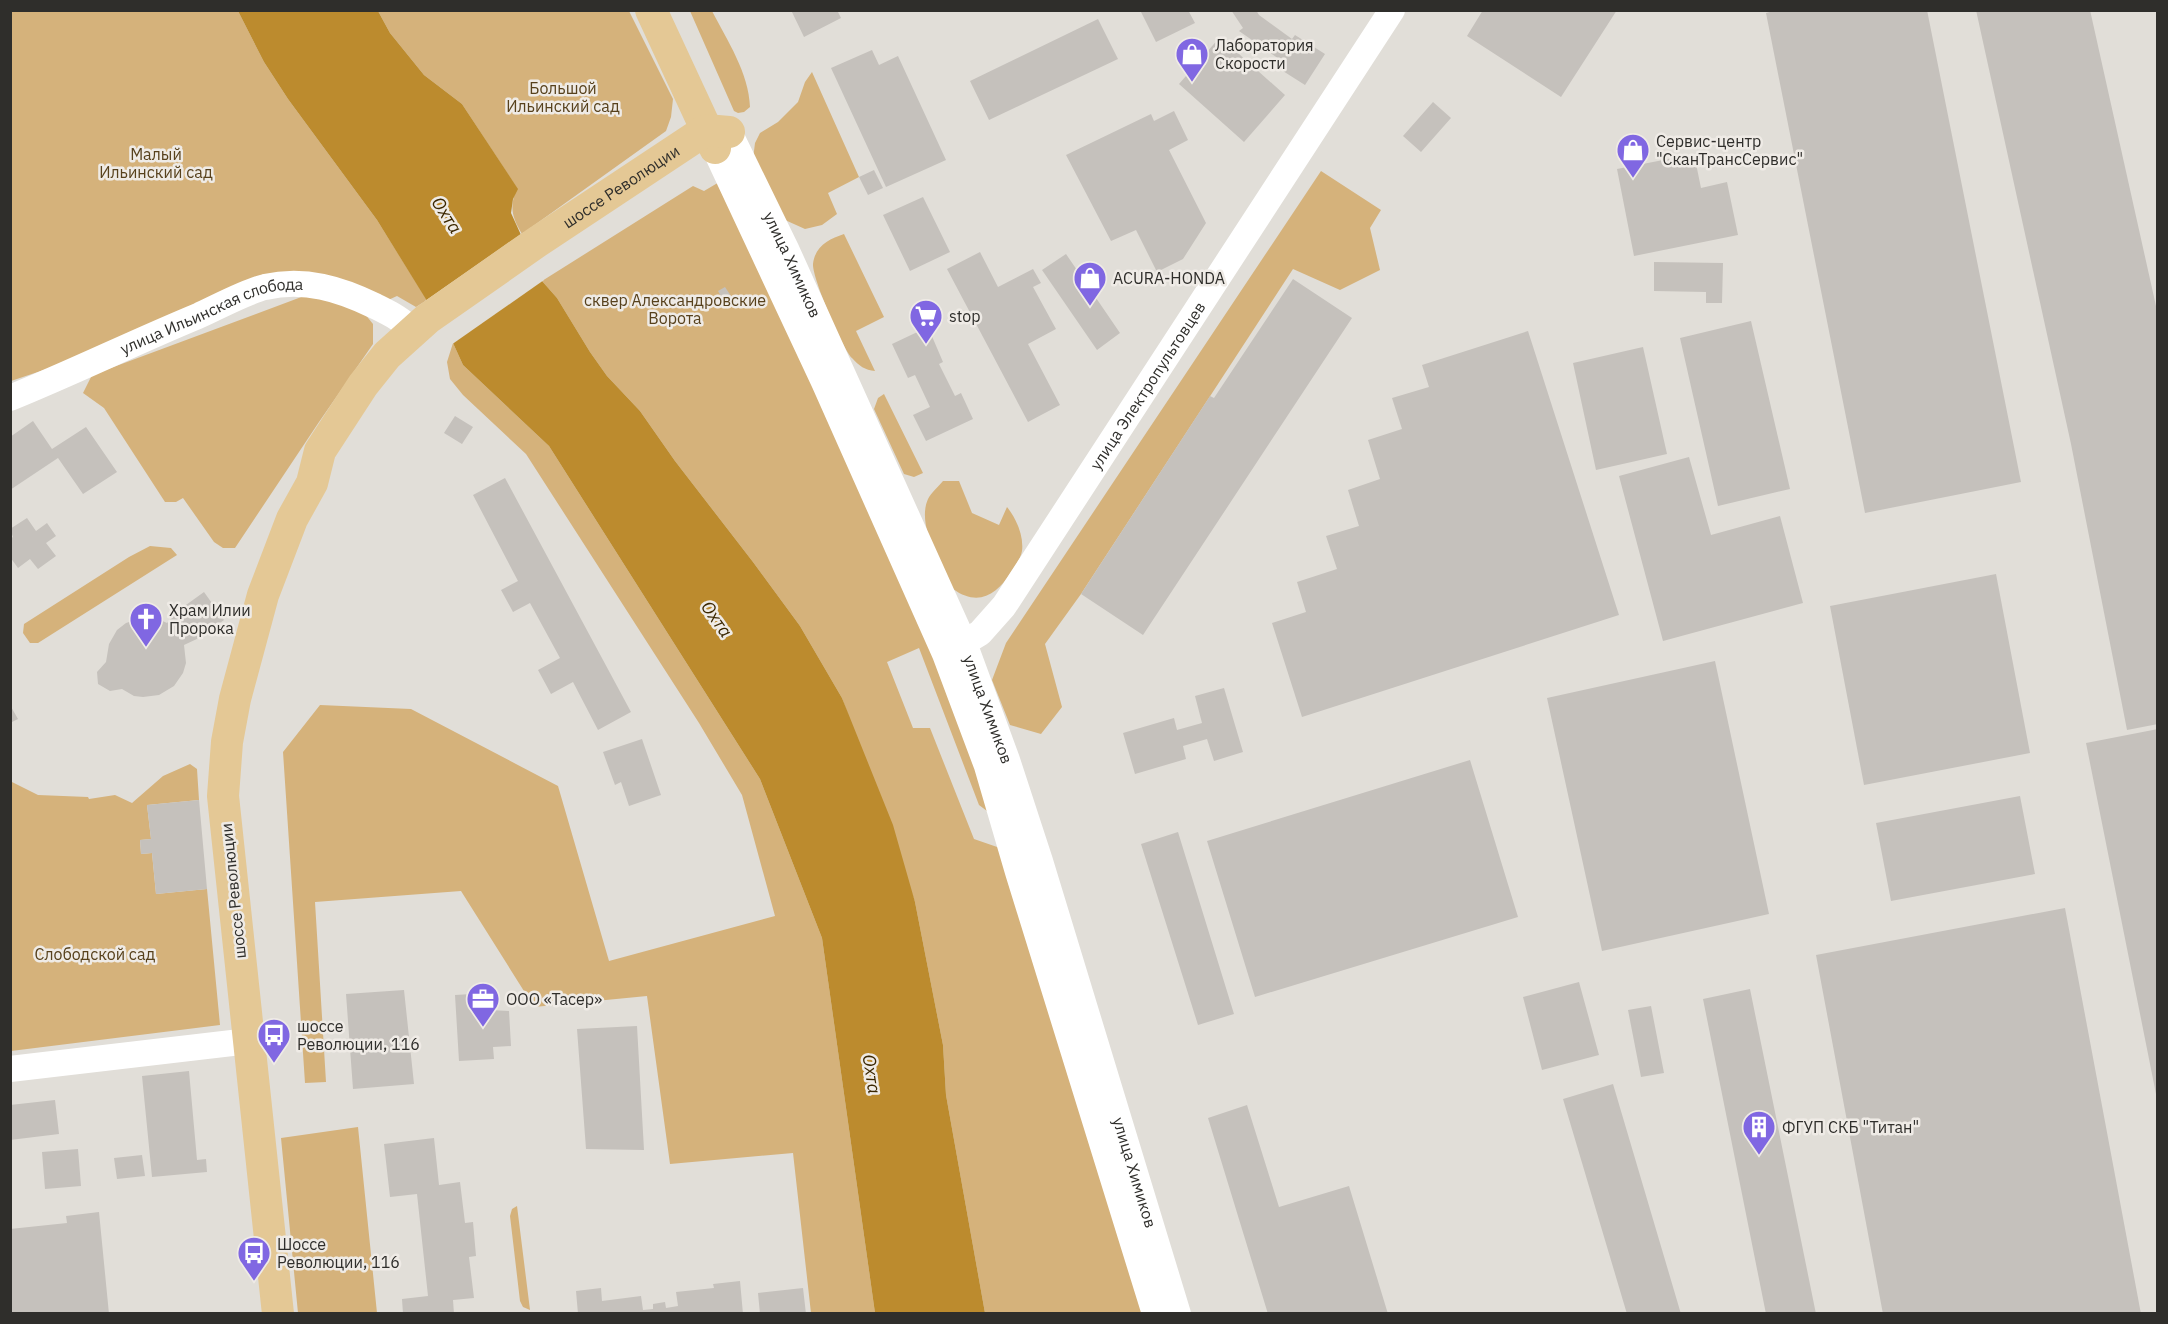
<svg xmlns="http://www.w3.org/2000/svg" width="2168" height="1324" font-family="'IBM Plex Sans',sans-serif">
  <rect width="100%" height="100%" fill="#e1ded8"/>
  <path fill="#d5b27b" d="M11 11H238L264 62 288 99 377 220 427 300 416 307 397 296 386 301 323 276 11 381Z
    M378 11H629L673 99 671 117 666 131 522 234C512 217 509 207 517 188L462 104 424 75 390 33Z
    M690 11H712C727 40 749 73 750 107L744 112 738 113 734 111Z
    M812 72 859 177 828 193 837 214 822 225 805 229 785 220 753 159 755 143 760 133 778 122 798 102 805 82Z
    M1321 171 1381 210 1370 228 1380 270 1340 290 1293 269 1081 594 1045 644 1062 707 1041 734 1010 725 992 680 1006 643Z
    M721 181 929 644 992 811H987L979 805 919 648 887 662 913 728H930L974 839 1000 848 1145 1313H985L946 1095 943 1045 915 902 842 698 800 626 753 562 675 461 640 411 607 376 590 352 557 298 542 281 693 186 704 191Z
    M844 234 884 317 856 331 875 371C865 370 859 366 852 358 842 348 812 277 813 264 815 246 829 239 844 234Z
    M304 296H328L360 308 373 324V344L319 422 235 548H223L214 542 183 498 176 502H165L104 408 83 393 92 375Z
    M453 343 463 365 549 446 760 779 822 938 875 1313H811L793 1153 670 1164 647 996 534 1007 461 891 315 902 326 1082 305 1083 283 752 320 705 411 709 558 786 609 961 775 916 742 795 699 723 526 454 463 395 450 379 447 362Z
    M884 394 923 473 914 477 904 474 874 409 878 398Z
    M943 481H959L972 513 999 525 1007 507C1016 518 1024 536 1022 551 1021 558 1015 566 1011 572 997 595 978 607 953 589 942 565 916 526 928 499 931 493 938 487 943 481Z
    M150 546 171 548 177 555 38 643H30L23 633 24 624 129 557Z
    M190 764 197 769 199 800 147 805 151 839 140 840 141 854 152 853 156 894 207 889 220 1025 11 1051 10 781 38 795 88 797 89 799 115 795 132 803 163 776Z
    M358 1127 377 1313H298L281 1138Z
    M517 1206 530 1310 523 1307 520 1301 510 1216 512 1209Z"/>
  <path fill="#bc8b2e" d="M238 11H378L390 33 424 75 462 104 518 189 513 199 511 213 542 281 557 298 590 352 607 376 640 411 675 461 753 562 800 626 842 698 893 825 915 902 943 1045 946 1095 985 1313H875L822 938 760 779 549 446 463 365 453 343 377 220 288 99 264 62Z"/>
  <path fill="#e1ded8" d="M524 232 544 280 451 345 425 301Z"/>
  <path fill="#c5c1bc" d="M791 10H837L841 18 804 37Z
    M1140 10H1188L1195 23 1156 42Z
    M1231 10H1256L1259 15 1292 39 1295 35 1325 54 1305 85 1275 66 1279 59 1239 31 1243 28Z
    M1483 10H1617L1561 97 1467 36Z
    M1777 10H1927L2021 482 1865 513 1766 13Z
    M1976 10H2090L2158 315V724L2127 730 2071 444Z
    M1098 19 1118 59 989 120 970 81Z
    M1220 37 1285 95 1244 142 1179 84Z
    M872 50 879 65 898 56 946 160 886 187 831 68Z
    M1433 102 1451 118 1421 152 1403 136Z
    M1174 111 1188 140 1169 150 1206 223 1183 259 1157 272 1136 230 1111 241 1066 155 1151 114 1154 121Z
    M1694 154 1701 188 1727 182 1738 235 1634 256 1617 169Z
    M874 170 883 188 868 195 859 177Z
    M923 197 950 252 910 271 883 215Z
    M980 252 998 287 1033 269 1041 283 1033 287 1056 329 1028 344 1060 405 1028 422 947 269Z
    M1066 254 1120 333 1097 350 1042 270Z
    M1654 262 1723 263 1722 303H1706V292L1654 291Z
    M1293 279 1352 318 1143 635 1081 594 1210 396 1214 398Z
    M725 287 731 296 723 300 718 291Z
    M1751 321 1790 489 1718 506 1680 338Z
    M928 327 943 362 939 364 955 396 961 393 973 419 926 441 913 415 930 407 915 375 908 378 892 344Z
    M1528 331 1619 615 1302 717 1272 623 1306 612 1297 582 1337 569 1326 536 1359 526 1348 490 1380 479 1368 440 1402 429 1392 398 1429 387 1422 365Z
    M1643 347 1667 454 1596 470 1573 363Z
    M455 416 473 427 462 444 444 433Z
    M33 421 52 449 86 427 117 472 83 494 58 458 10 490V437Z
    M1689 457 1711 535 1780 516 1803 603 1663 641 1619 476Z
    M505 478 631 712 598 730 573 682 551 694 538 670 560 658 530 603 513 612 501 590 518 581 473 495Z
    M27 518 36 531 47 523 56 536 46 543 56 556 38 569 30 559 18 568 10 557V539L13 537 10 529Z
    M1996 574 2030 753 1864 785 1830 606Z
    M204 592 224 620 199 638 184 645 186 663 183 673 174 686 159 695 143 697 134 696 122 689 110 691 98 684 97 672 106 662 109 644 117 630 126 623 142 618 158 619 167 623 179 610Z
    M1715 661 1769 914 1602 951 1547 698Z
    M1224 688 1243 752 1214 761 1207 739 1183 746 1186 759 1135 774 1123 733 1174 718 1177 730 1202 723 1195 696Z
    M10 705 18 719 10 723Z
    M2158 729V1093L2156 1094 2086 743Z
    M642 739 661 795 629 806 621 782 615 785 603 752Z
    M1470 760 1518 917 1255 997 1207 841Z
    M2020 796 2035 874 1891 901 1876 823Z
    M199 800 207 889 156 894 152 853 141 854 140 840 151 839 147 805Z
    M1178 832 1234 1014 1198 1025 1141 844Z
    M2065 908 2141 1314H1883L1816 955Z
    M1579 982 1599 1055 1542 1070 1523 997Z
    M1750 989 1816 1314H1766L1703 999Z
    M404 990 414 1084 353 1089 346 994Z
    M488 993 489 1010 509 1011 511 1046 493 1047 494 1059 459 1061 455 995Z
    M1651 1006 1664 1073 1641 1077 1628 1010Z
    M637 1026 644 1150 586 1149 577 1029Z
    M189 1071 197 1160 206 1159 207 1172 152 1177 142 1076Z
    M1613 1084 1681 1314H1627L1563 1099Z
    M55 1100 59 1134 10 1140V1105Z
    M1247 1105 1279 1207 1349 1186 1388 1314H1268L1208 1118Z
    M434 1138 439 1185 460 1182 465 1223 473 1222 476 1256 469 1257 474 1298 453 1300 454 1314H403L402 1299 428 1296 417 1194 390 1197 384 1144Z
    M78 1149 81 1186 45 1189 42 1152Z
    M142 1155 145 1176 117 1179 114 1158Z
    M99 1212 109 1314H10V1229L67 1223 66 1216Z
    M740 1281 743 1314H578L576 1291 601 1288 602 1301 641 1296 643 1310 653 1309V1304L665 1302 666 1308 678 1306 676 1292 714 1288 713 1284Z
    M803 1288 806 1314H760L758 1293Z"/>
  <g fill="none" stroke-linecap="round" stroke-linejoin="round">
    <g stroke="#fff" stroke-width="26">
      <path id="s1" d="M729 132 787 251 964 643 1007 760 1040 861 1178 1314"/>
      <path d="M715 149 824 382 945 654 987 766 1018 872 1155 1314"/>
      <path id="s2" d="M10 398C74 372 135 342 198 316 218 307 245 292 265 287 305 278 340 289 375 306 389 313 402 319 413 331"/>
      <path id="s3" d="M950 651 980 633 1004 606 1392 10"/>
      <path d="M10 1069 249 1041"/>
    </g>
    <g stroke="#e4c895" stroke-width="32">
      <path d="M651 10 715 148"/>
      <path id="s4" d="M278 1314 223 796 227 742 235 699 263 595 292 519 312 483 320 451 363 385 387 355 427 319 537 242 706 130 729 132"/>
    </g>
  </g>
  <defs>
    <g id="shop-pin" transform="scale(1.725)"><path d="M0 17L-7.5 6A9.5 9.5 0 1 1 7.5 6Z" fill="#8067e2" stroke="#efebe6"/><path d="M-5-2.5h2.3a2.7 3.5 0 0 1 5.4 0H5L5.5 6h-11ZM-1.5-2.5h3a1.5 2.3 0 0 0-3 0Z" fill="#fff"/></g>
    <g id="supermarket-pin" transform="scale(1.725)"><path d="M0 17L-7.5 6A9.5 9.5 0 1 1 7.5 6Z" fill="#8067e2" stroke="#efebe6"/><path d="M-6-5.5h2.5l.6 2H6L4.5 2H-2.5L-4.4-4H-6ZM-1.5 3.2a1.3 1.3 0 1 0 .1 0ZM3 3.2a1.3 1.3 0 1 0 .1 0Z" fill="#fff"/></g>
    <g id="church-pin" transform="scale(1.725)"><path d="M0 17L-7.5 6A9.5 9.5 0 1 1 7.5 6Z" fill="#8067e2" stroke="#efebe6"/><path d="M-1.2-6h2.4v3.5h3.3v2.4h-3.3V6h-2.4V-.1h-3.3v-2.4h3.3Z" fill="#fff"/></g>
    <g id="office-pin" transform="scale(1.725)"><path d="M0 17L-7.5 6A9.5 9.5 0 1 1 7.5 6Z" fill="#8067e2" stroke="#efebe6"/><path d="M-6-3h4V-5.5h4V-3h4V5H-6ZM-1-4.5V-3h2v-1.5ZM-6 0V1H6V0Z" fill="#fff"/></g>
    <g id="bus-pin" transform="scale(1.725)"><path d="M0 17L-7.5 6A9.5 9.5 0 1 1 7.5 6Z" fill="#8067e2" stroke="#efebe6"/><path d="M-5-6H5V4H4V6H2V4H-2V6H-4V4H-5ZM-3.5-4V0h7V-4ZM-3.5 1.2v1.5H-2V1.2ZM2 1.2v1.5H3.5V1.2Z" fill="#fff"/></g>
    <g id="building-pin" transform="scale(1.725)"><path d="M0 17L-7.5 6A9.5 9.5 0 1 1 7.5 6Z" fill="#8067e2" stroke="#efebe6"/><path d="M-4-6H4V6H1V3H-1V6H-4ZM-2.5-4.3h1.7v1.8h-1.7ZM.8-4.3h1.7v1.8H.8ZM-2.5-1h1.7V.8h-1.7ZM.8-1h1.7V.8H.8Z" fill="#fff"/></g>
  </defs>
  <g fill-rule="evenodd">
    <use href="#shop-pin" x="1192" y="54"/>
    <use href="#shop-pin" x="1633" y="150"/>
    <use href="#shop-pin" x="1090" y="278"/>
    <use href="#supermarket-pin" x="926" y="316"/>
    <use href="#church-pin" x="146" y="619"/>
    <use href="#office-pin" x="483" y="999"/>
    <use href="#bus-pin" x="274" y="1035"/>
    <use href="#building-pin" x="1759" y="1127"/>
    <use href="#bus-pin" x="254" y="1253"/>
  </g>
  <g text-anchor="middle" dominant-baseline="central" stroke-width="5" stroke-linejoin="round" paint-order="stroke">
    <g font-size="16" fill="#2f2e2b" stroke="#efebe6" text-anchor="start">
      <text x="1215" y="45">Лаборатория<tspan x="1215" dy="18">Скорости</tspan></text>
      <text x="1656" y="141">Сервис-центр<tspan x="1656" dy="18">"СканТрансСервис"</tspan></text>
      <text x="1113" y="278">ACURA-HONDA</text>
      <text x="949" y="316">stop</text>
      <text x="169" y="610">Храм Илии<tspan x="169" dy="18">Пророка</tspan></text>
      <text x="506" y="999">ООО «Тасер»</text>
      <text x="297" y="1026">шоссе<tspan x="297" dy="18">Революции, 116</tspan></text>
      <text x="1782" y="1127">ФГУП СКБ "Титан"</text>
      <text x="277" y="1244">Шоссе<tspan x="277" dy="18">Революции, 116</tspan></text>
    </g>
    <g font-size="16" fill="#57411c" stroke="#efebe6">
      <text x="563" y="88">Большой<tspan x="563" dy="18">Ильинский сад</tspan></text>
      <text x="156" y="154">Малый<tspan x="156" dy="18">Ильинский сад</tspan></text>
      <text x="675" y="300">сквер Александровские<tspan x="675" dy="18">Ворота</tspan></text>
      <text x="95" y="954">Слободской сад</text>
    </g>
    <g font-size="16" fill="#2f2e2b" stroke="#efebe6">
      <text stroke="none"><textPath href="#s4" startOffset="1288">шоссе Революции</textPath></text>
      <text stroke="none"><textPath href="#s1" startOffset="147">улица Химиков</textPath></text>
      <text stroke="none"><textPath href="#s2" startOffset="219">улица Ильинская слобода</textPath></text>
      <text stroke="none"><textPath href="#s3" startOffset="334">улица Электропультовцев</textPath></text>
      <text stroke="none"><textPath href="#s1" startOffset="633">улица Химиков</textPath></text>
      <text transform="translate(233 891) rotate(-96)">шоссе Революции</text>
      <text stroke="none"><textPath href="#s1" startOffset="1119">улица Химиков</textPath></text>
    </g>
    <g font-size="18" font-style="italic" fill="#3b2700" stroke="#efebe6">
      <text transform="translate(447 215) rotate(57)">Охта</text>
      <text transform="translate(717 619) rotate(55)">Охта</text>
      <text transform="translate(872 1074) rotate(81)">Охта</text>
    </g>
  </g>
  <rect width="2168" height="1324" fill="none" stroke="#2f2e2b" stroke-width="24"/>
</svg>
